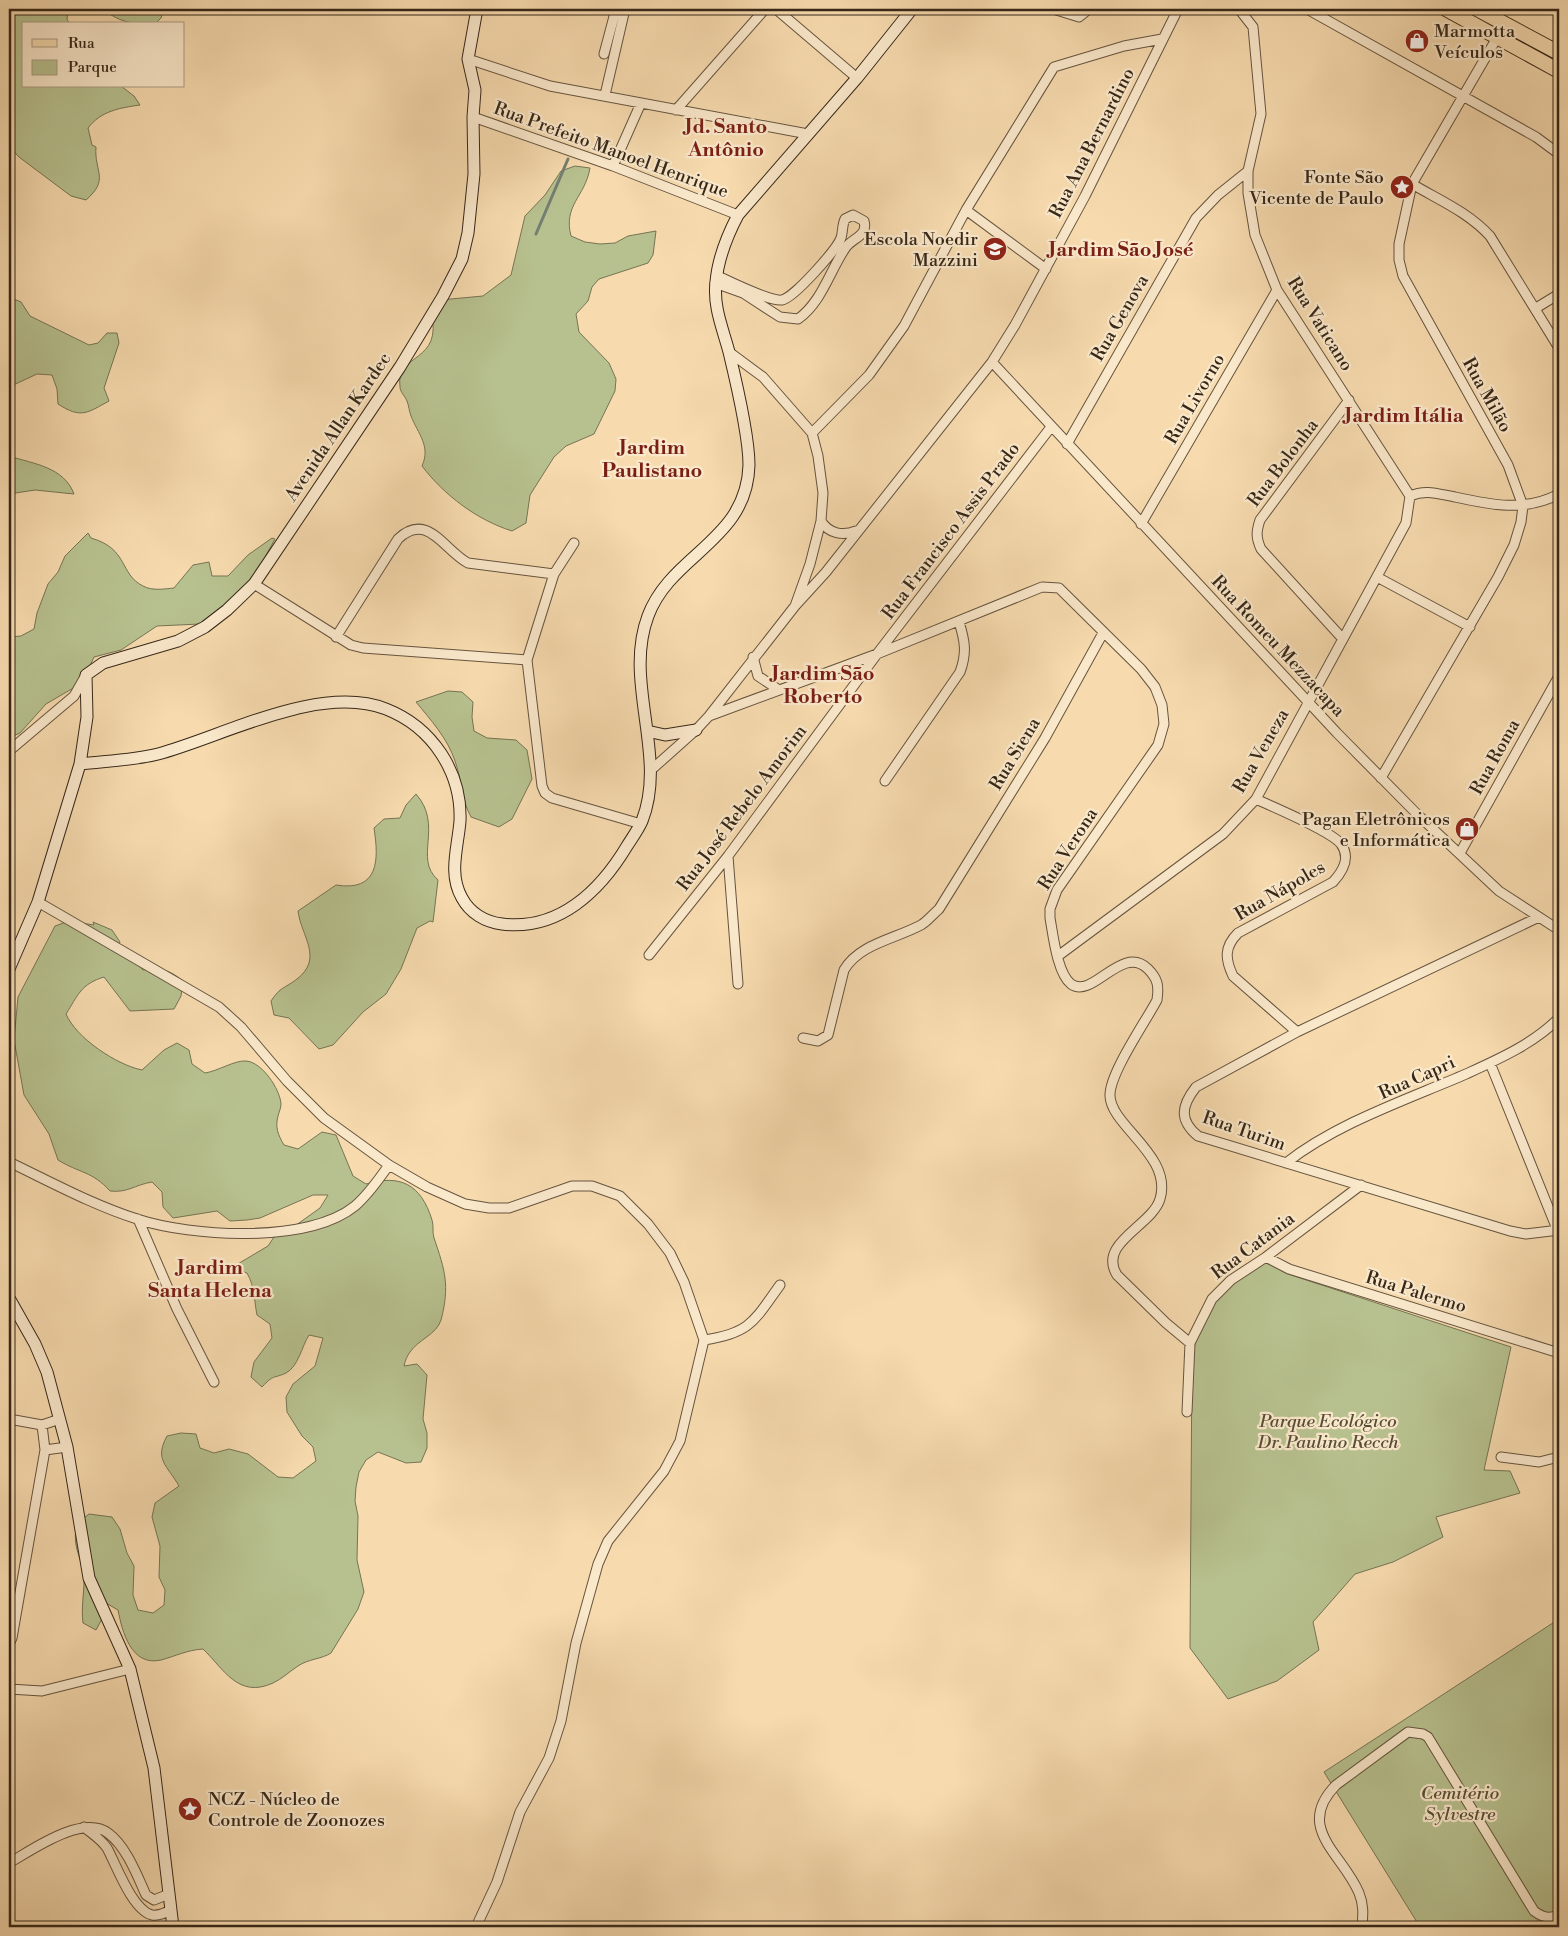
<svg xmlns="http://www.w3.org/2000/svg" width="1568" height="1936" font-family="'Libre Bodoni',serif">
  <rect width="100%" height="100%" fill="#f7dbaf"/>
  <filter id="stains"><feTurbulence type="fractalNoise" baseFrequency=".004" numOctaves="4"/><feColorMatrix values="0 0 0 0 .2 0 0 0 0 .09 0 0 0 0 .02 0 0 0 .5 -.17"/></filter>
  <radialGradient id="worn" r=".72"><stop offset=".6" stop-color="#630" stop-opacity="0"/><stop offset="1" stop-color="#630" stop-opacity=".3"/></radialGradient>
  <path fill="#b7c18f" stroke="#767454" d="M9 9H68L67 20 71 24H24V86H121L134 96 140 105C119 108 101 111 88 128L92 145 96 147C94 172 110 179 86 200L71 196 19 157 9 146Z
    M103 9H164L161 18 155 24C133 24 120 23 103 9Z
    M575 166 590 168C585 197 563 205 571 236L585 242 600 244 615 243 628 236 656 231 653 255 648 263 599 279 592 287 588 301 576 314 579 332 609 363 616 379 615 391 594 434 566 446 554 457 530 495 526 523 512 531C477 520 444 495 422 466 431 446 418 434 411 416 409 411 409 406 407 401 405 396 400 392 400 387 395 352 444 364 431 312L440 300 483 296 511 275 525 216 545 195 561 171Z
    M9 297 21 302 30 316 89 345 98 343 107 333H117L119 343 104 388 109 401C87 413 81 419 58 404L57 389 52 375 37 374 9 387Z
    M9 456C34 464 64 467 74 494L35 490 9 494Z
    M88 533 91 538C129 549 119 574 143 586 152 591 164 589 174 588L193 565 209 562 212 576H228L248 555 272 538 275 539 244 595 200 624 157 626 121 650 94 657 82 683 46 704 20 733 9 738V637L21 636 34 629 37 613 48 584 58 572 65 556Z
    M448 691 462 692 473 702 472 717 474 731 487 738 516 740 527 750 532 779 512 819 499 827 471 817C461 799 462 780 455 761 448 739 430 719 416 702Z
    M416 794C444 826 413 858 438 880L433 922 430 921 417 928 401 969 386 994 363 1012 333 1045 319 1049 289 1018 274 1015 271 1001C281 986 284 989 297 979 324 958 301 936 298 911L336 885C379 892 379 860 374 828L384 819 400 818 406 805Z
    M69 921 94 925 93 922 112 930 120 942 118 946 143 970C160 967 170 970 183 981L181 996 174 1009 130 1011 104 977C81 984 78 995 66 1014 76 1038 117 1065 142 1070L164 1050 177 1043 189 1050 192 1064 205 1073C218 1071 235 1060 246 1061 262 1062 280 1089 281 1104 281 1108 279 1112 278 1116 275 1127 278 1135 284 1145L298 1149 322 1132 336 1135 353 1176 366 1184C400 1174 421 1184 432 1220 434 1226 432 1232 434 1238 445 1270 450 1286 441 1320 437 1334 418 1340 410 1352 407 1356 405 1361 404 1366L417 1364 427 1375 423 1419 427 1433V1448L421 1462 406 1463 378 1452 366 1460 359 1472 356 1487 355 1501 358 1516 357 1560 364 1592 358 1609 331 1653C322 1659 308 1659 298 1666 290 1671 282 1679 273 1683 238 1699 224 1669 203 1649 187 1650 176 1656 161 1660 131 1667 122 1631 118 1610L106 1603 103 1617 96 1630 83 1623C81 1608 84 1595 84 1580 83 1557 71 1549 77 1523L89 1514 112 1517 120 1529 127 1553 134 1566 133 1595 138 1610 153 1613 164 1605 165 1590 159 1577 160 1546 152 1517 155 1503 179 1486C167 1465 154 1460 167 1436L181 1433 196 1434 200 1448 214 1453 229 1449 248 1454 278 1477 293 1478 316 1461 313 1447 302 1436 287 1412 286 1397 293 1384 315 1366 323 1338 309 1335C302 1346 298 1367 286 1373 273 1379 274 1374 262 1387L251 1377 254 1362 272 1338 270 1324 257 1315C254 1300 255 1287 247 1273L231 1268 268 1246 274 1237 285 1233 320 1208 328 1195H313L260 1218 247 1220 230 1221 217 1211 173 1218 163 1207 162 1192 152 1182C134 1185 128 1193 110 1191 92 1171 79 1173 58 1160L49 1134 24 1095 14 1040 18 997 55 926Z
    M1264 1262 1288 1274 1511 1347 1484 1470 1510 1471 1520 1493 1436 1517 1443 1537 1393 1562 1355 1574 1313 1622 1319 1650 1277 1681 1228 1699 1190 1648 1192 1352 1207 1313 1228 1286Z
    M1559 1619V1908L1527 1927H1420L1324 1772Z"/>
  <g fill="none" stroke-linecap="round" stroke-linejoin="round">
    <path stroke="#747f73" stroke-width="3" d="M536 234 568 159"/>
    <g stroke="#66543e" stroke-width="11">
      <path id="street" d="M776 9 857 78
        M1053 9 1079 17 1089 9
        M1239 9 1253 27 1261 114 1248 171V193L1255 235 1277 290 1410 496
        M1307 9 1536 137 1559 154
        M604 54 616 9
        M468 59 550 86 808 134
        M605 95 625 9
        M676 110 765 9
        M473 117 613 166 738 215
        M613 166 641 103
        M1412 184C1439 200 1468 212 1490 236L1559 348
        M966 210 1046 269
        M715 283 743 293 780 317 798 319C822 302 830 270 846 247 854 237 868 236 864 221L853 215 845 219C842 225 843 232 841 238 837 249 794 298 782 300 770 302 730 281 717 276
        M1536 308 1559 294
        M992 362 1337 733 1417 814 1499 891 1559 930
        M812 433 869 375 904 326 966 210 1054 67 1124 46 1162 39
        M1067 444 1196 218 1218 195 1248 171
        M1410 496C1426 489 1438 494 1455 497 1491 505 1525 512 1559 494
        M821 521C829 534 843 536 856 531
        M1141 524 1277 290
        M574 543 554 574 527 660 542 786 545 793 552 798 641 824
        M1377 577 1470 627
        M254 584 351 645 363 648 527 660
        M795 606 826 572 992 362 1015 325 1085 196 1178 9
        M336 637 398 539C427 511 444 550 468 563L554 574
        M1342 638 1261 549C1256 538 1256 532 1260 520L1349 400
        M753 657 758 676 779 690
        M709 716 877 654 1042 587 1059 588 1141 669 1155 687 1162 705 1164 724 1158 745 1057 890 1050 909V918C1053 934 1057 973 1071 984 1093 1000 1122 943 1148 969 1158 979 1159 986 1157 1000 1146 1021 1109 1074 1110 1096 1111 1126 1173 1156 1160 1199 1152 1226 1097 1243 1117 1275L1166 1323 1190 1343
        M9 751 74 696 86 675
        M650 771 696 730 709 716 795 606 810 564 821 521 823 493 818 456 812 433 763 377 729 352
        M1381 778 1498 577 1514 545 1521 522 1523 506 1508 465 1403 276 1399 260V244L1412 184 1505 24
        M885 781 960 672C967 653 965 641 959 622
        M1256 799C1273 807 1331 831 1341 844 1351 858 1343 871 1333 882L1238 933C1224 947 1225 959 1233 976L1297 1032
        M1460 853 1559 676
        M728 856 738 984
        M38 902 219 1007 241 1027 287 1081 324 1118 389 1165 427 1187 465 1204 489 1208H509L572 1186H592L620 1196 648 1224 670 1253 684 1282 704 1340 680 1441 664 1471 608 1541 598 1564 576 1643 561 1721 549 1758 520 1812 497 1882 476 1927
        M1539 917 1297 1032 1196 1087C1181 1106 1179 1120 1198 1136L1510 1231 1526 1234 1559 1230
        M649 955 728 856 877 654 1051 427
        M1058 956 1223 834 1256 799 1406 523 1410 496
        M803 1038 818 1041 828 1035 844 970C859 944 895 939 921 925 928 921 933 914 939 909L1045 738 1103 633
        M1490 1063 1559 1234
        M9 1162C51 1182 93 1205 137 1219 192 1237 308 1244 355 1206 369 1194 378 1180 389 1165
        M1286 1163C1337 1123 1406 1100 1466 1074 1499 1059 1533 1044 1559 1018
        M138 1219 177 1309 214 1382
        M1266 1257 1289 1269 1559 1353
        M704 1340C751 1333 754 1321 780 1285
        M1187 1412 1190 1343 1212 1299 1231 1280 1266 1257 1361 1185
        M9 1419 42 1425 45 1450 12 1638 9 1644
        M42 1425 60 1419
        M45 1450 67 1447
        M1501 1457 1539 1462 1559 1457
        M9 1689 42 1691 130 1669
        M84 1827C91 1833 101 1839 107 1848 116 1864 132 1910 152 1915 159 1916 165 1913 171 1910
        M9 1863C32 1850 82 1814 108 1833 126 1846 137 1875 146 1895L154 1900 169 1894
        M1362 1927C1363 1915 1364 1905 1359 1893 1343 1854 1294 1828 1336 1785L1408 1732 1423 1734 1428 1737 1534 1911C1542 1917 1550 1920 1559 1914"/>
    </g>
    <g stroke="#362718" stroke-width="13">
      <path id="secondary" d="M647 731 665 735 696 730
        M80 764C106 761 134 760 158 754 224 736 320 683 386 709 432 727 462 772 460 821 458 847 448 874 462 898 470 913 485 922 502 924 559 931 600 891 627 846 632 838 638 830 642 821 668 756 623 682 648 616 671 554 747 541 749 465 749 436 736 381 729 352 723 329 713 307 716 282 718 258 727 236 738 215L857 78 912 9
        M9 969 38 902 80 764 87 717 86 675 103 663 178 641 205 627 227 610 254 584 400 367 443 296 462 259 468 233 474 174 473 117 475 90 468 59 477 9
        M9 1298 35 1344 47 1372 67 1447 89 1578 130 1669 154 1768 173 1927"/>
    </g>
    <g stroke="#362718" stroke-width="16">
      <path id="primary" d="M1446 9 1559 71
        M1477 9 1559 53"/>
    </g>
    <use href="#street" stroke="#fae8cb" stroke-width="9"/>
    <use href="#secondary" stroke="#fae8cb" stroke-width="11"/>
    <use href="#primary" stroke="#f7dbaf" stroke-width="14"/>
  </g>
  <defs>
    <g id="shop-disc" transform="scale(1.25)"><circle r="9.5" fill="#8f2418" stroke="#fae8cb"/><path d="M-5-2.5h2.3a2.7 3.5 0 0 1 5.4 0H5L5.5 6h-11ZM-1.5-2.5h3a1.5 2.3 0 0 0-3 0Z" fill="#fff"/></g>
    <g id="sight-disc" transform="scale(1.25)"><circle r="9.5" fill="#8f2418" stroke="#fae8cb"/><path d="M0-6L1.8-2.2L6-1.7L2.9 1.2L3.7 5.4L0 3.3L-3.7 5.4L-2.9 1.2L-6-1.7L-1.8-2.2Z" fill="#fff"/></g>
    <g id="school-disc" transform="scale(1.25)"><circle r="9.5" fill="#8f2418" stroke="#fae8cb"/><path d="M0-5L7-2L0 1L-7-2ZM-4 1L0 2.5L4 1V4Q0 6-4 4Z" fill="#fff"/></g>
  </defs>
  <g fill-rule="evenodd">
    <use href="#shop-disc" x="1417" y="41"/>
    <use href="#sight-disc" x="1402" y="187"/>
    <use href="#school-disc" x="995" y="249"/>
    <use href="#shop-disc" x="1467" y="829"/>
    <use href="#sight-disc" x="190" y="1809"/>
  </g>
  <g text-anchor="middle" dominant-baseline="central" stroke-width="4.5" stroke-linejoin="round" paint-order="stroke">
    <g font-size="18" fill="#362718" stroke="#fae8cb" text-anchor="end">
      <text x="1434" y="31" text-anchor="start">Marmotta<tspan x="1434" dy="21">Veículos</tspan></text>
      <text x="1384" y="177">Fonte São<tspan x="1384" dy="21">Vicente de Paulo</tspan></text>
      <text x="978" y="239">Escola Noedir<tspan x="978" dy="21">Mazzini</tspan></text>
      <text x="1450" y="819">Pagan Eletrônicos<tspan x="1450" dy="21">e Informática</tspan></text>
      <text x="208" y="1799" text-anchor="start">NCZ - Núcleo de<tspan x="208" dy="21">Controle de Zoonozes</tspan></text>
    </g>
    <g font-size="18" fill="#362718" stroke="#fae8cb">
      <text transform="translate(1092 143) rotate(-63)">Rua Ana Bernardino</text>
      <text transform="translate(611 150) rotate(20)">Rua Prefeito Manoel Henrique</text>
      <text transform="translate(1120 318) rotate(-60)">Rua Genova</text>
      <text transform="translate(1320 324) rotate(58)">Rua Vaticano</text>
      <text transform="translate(1487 395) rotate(61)">Rua Milão</text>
      <text transform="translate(1195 399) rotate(-60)">Rua Livorno</text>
      <text transform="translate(338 427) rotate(-56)">Avenida Allan Kardec</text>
      <text transform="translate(1283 463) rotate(-53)">Rua Bolonha</text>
      <text transform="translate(951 531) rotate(-53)">Rua Francisco Assis Prado</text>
      <text transform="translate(1278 646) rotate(47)">Rua Romeu Mezzacapa</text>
      <text transform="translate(1261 751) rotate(-60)">Rua Veneza</text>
      <text transform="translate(1015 754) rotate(-59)">Rua Siena</text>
      <text transform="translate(1495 757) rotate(-61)">Rua Roma</text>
      <text transform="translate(742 808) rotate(-53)">Rua José Rebelo Amorim</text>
      <text transform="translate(1068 849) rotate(-57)">Rua Verona</text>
      <text transform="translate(1280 891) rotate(-30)">Rua Nápoles</text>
      <text transform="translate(1417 1078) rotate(-24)">Rua Capri</text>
      <text transform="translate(1244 1131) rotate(19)">Rua Turim</text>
      <text transform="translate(1253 1246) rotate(-37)">Rua Catania</text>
      <text transform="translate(1416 1292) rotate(17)">Rua Palermo</text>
    </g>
    <g font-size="18" font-style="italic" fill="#564e36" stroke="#fae8cb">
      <text x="1328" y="1421">Parque Ecológico<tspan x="1328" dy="21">Dr. Paulino Recch</tspan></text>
      <text x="1460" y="1793">Cemitério<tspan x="1460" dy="21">Sylvestre</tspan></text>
    </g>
    <g font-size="20" font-weight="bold" fill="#7a1f14" stroke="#fae8cb">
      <text x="726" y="127">Jd. Santo<tspan x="726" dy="23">Antônio</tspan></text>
      <text x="1121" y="250">Jardim São José</text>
      <text x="1404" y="416">Jardim Itália</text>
      <text x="652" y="448">Jardim<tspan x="652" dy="23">Paulistano</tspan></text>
      <text x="823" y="674">Jardim São<tspan x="823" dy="23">Roberto</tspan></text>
      <text x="210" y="1268">Jardim<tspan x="210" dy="23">Santa Helena</tspan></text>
    </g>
  </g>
  <rect width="1568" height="1936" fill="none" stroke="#f7dbaf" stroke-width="30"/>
  <rect x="10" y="10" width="1548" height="1916" fill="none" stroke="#362718" stroke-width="2.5"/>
  <rect x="15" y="15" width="1538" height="1906" fill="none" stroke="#362718"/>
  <rect x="22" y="22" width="162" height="65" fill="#fae8cb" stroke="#ac9b83"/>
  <rect x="32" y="39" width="25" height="8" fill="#f7dbaf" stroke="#ac9b83"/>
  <text x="68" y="48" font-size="15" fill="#362718">Rua</text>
  <rect x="32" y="60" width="25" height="15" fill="#b7c18f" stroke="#ac9b83"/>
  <text x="68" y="72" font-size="15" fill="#362718">Parque</text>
  <rect width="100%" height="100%" filter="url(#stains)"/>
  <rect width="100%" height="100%" fill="url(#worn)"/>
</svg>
